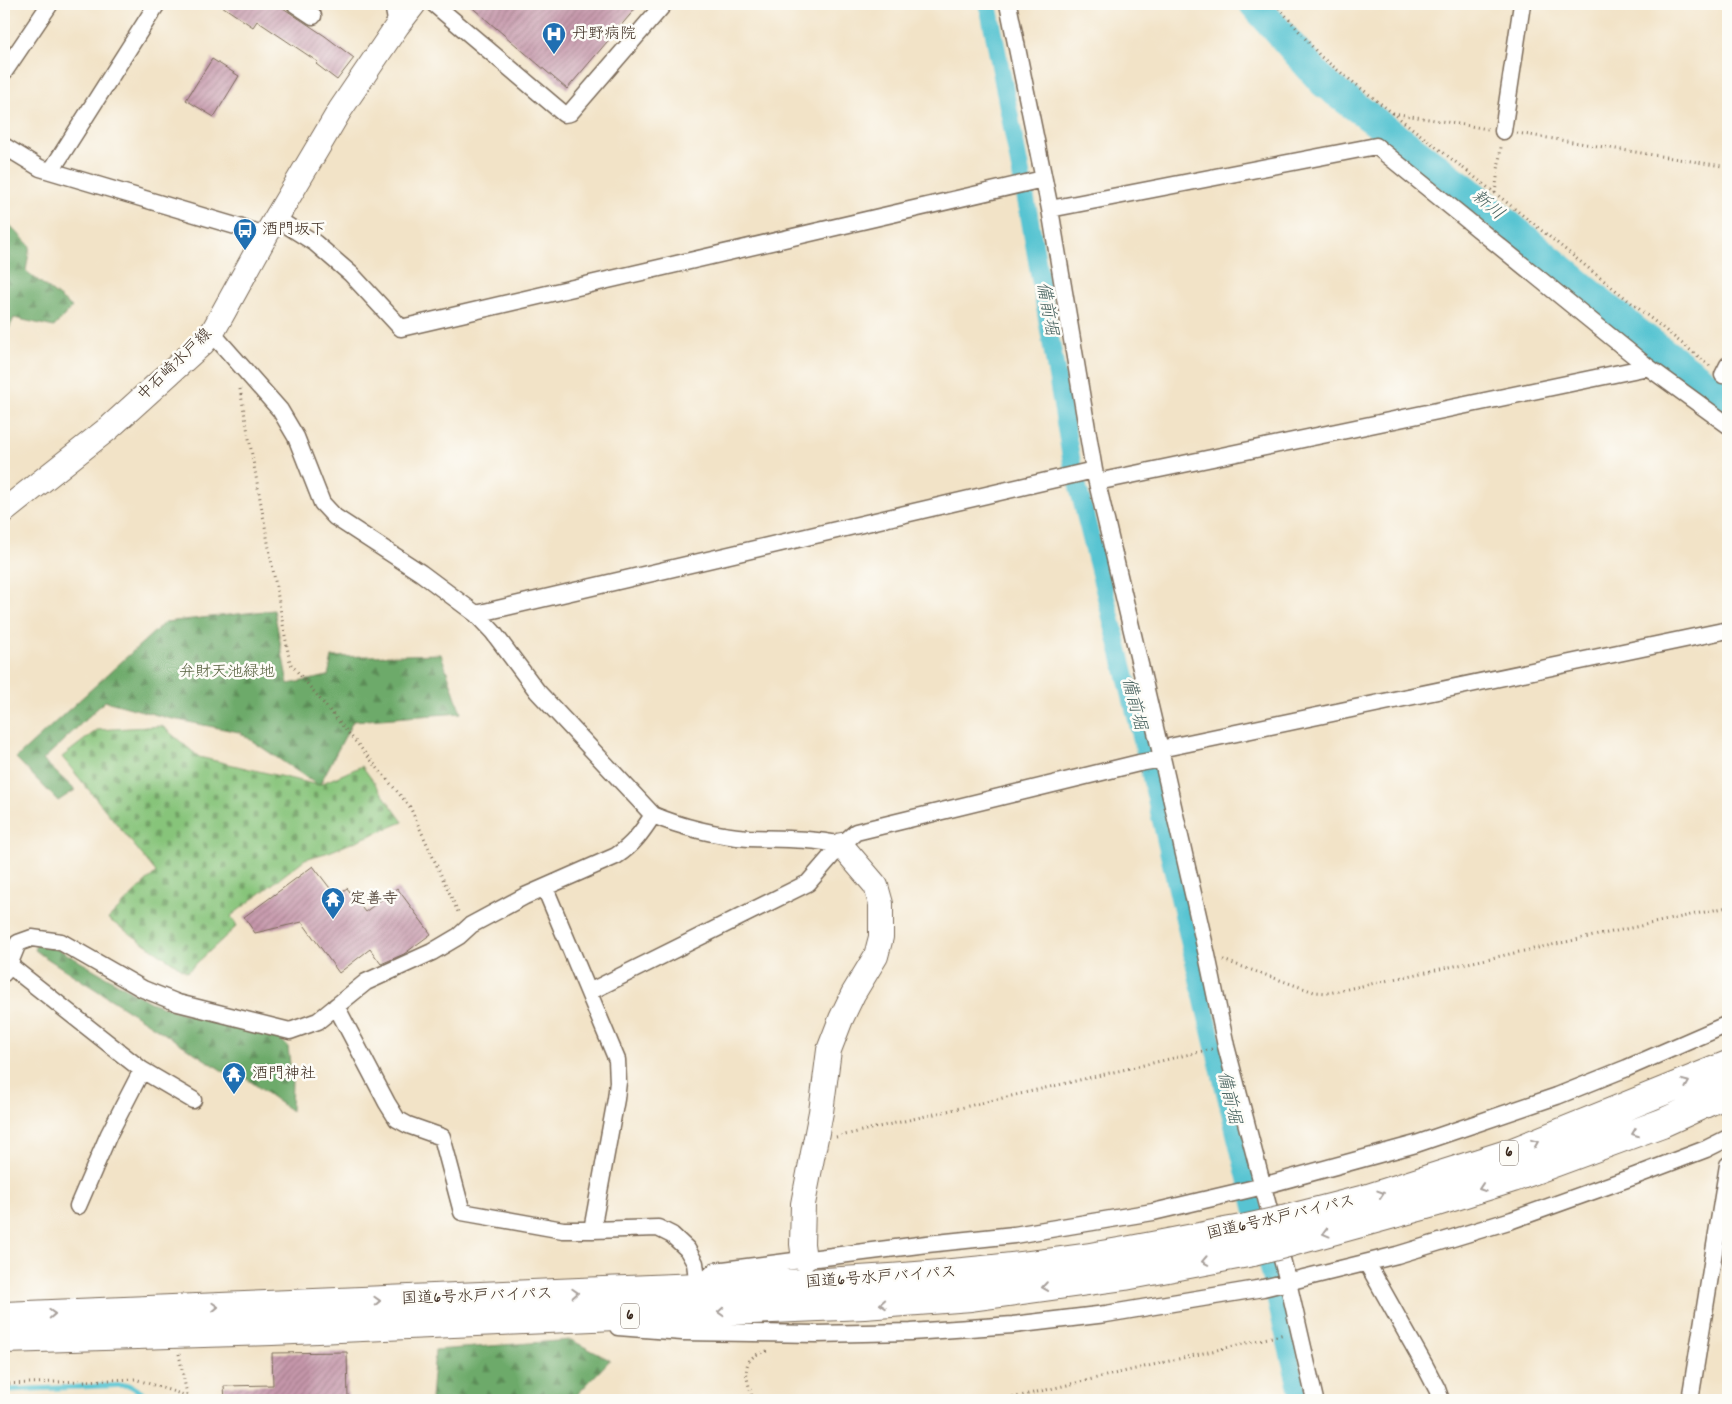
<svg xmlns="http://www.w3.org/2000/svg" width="1732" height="1404" font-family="Dekko,'Klee One',sans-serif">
  <defs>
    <pattern id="forest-firs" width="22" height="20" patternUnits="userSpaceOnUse" patternTransform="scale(1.25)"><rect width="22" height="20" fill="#6daa6a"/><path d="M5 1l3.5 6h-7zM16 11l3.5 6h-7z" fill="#5b8b57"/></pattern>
    <pattern id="cemetery-stones" width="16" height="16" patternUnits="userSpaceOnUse" patternTransform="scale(1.25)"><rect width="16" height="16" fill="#87c47a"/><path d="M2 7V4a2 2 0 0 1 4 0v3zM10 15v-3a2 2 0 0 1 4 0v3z" fill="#709f63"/></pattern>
    <pattern id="building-hatch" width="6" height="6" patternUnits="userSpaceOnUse" patternTransform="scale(1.25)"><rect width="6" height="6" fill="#c596aa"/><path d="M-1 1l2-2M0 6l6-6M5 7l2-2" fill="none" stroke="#a17b8a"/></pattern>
  </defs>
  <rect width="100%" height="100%" fill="#fdfcf7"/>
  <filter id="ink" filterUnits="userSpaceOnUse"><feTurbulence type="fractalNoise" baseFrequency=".02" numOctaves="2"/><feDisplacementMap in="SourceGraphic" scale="10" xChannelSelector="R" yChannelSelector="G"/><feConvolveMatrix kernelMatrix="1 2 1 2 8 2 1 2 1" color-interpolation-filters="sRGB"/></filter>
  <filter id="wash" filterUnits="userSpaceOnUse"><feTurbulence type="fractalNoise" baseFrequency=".0096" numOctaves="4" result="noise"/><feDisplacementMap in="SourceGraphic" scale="20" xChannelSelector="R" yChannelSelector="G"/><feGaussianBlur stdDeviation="1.12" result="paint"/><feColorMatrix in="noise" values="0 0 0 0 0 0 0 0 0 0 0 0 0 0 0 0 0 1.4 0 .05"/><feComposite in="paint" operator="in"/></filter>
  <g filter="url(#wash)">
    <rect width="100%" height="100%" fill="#f2e3c7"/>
    <path fill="url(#forest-firs)" stroke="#546a44" d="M10 225 30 246 26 271 72 307 54 327 14 318 4 339V229Z
      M274 610 288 684 328 676 332 657 441 654 461 713 353 721 319 786 239 732 168 718 105 701 43 760 75 790 58 801 16 758 165 622Z
      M36 945 60 950 150 1002 182 1013 278 1036 288 1047 292 1081 291 1111 239 1073 229 1075 34 950Z
      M571 1340 610 1360 572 1400H435L431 1399 435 1350Z"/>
    <path fill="url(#cemetery-stones)" stroke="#61774c" d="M162 726 199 757 318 785 362 766 403 822 329 852 305 859 231 916 237 926 187 972 108 919 156 872 62 757 97 730Z"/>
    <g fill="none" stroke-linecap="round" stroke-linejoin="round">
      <path stroke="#58c4d2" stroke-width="5" d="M7 1390 129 1385 154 1400"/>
      <path stroke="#58c4d2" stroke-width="18" d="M988 4 1029 215 1072 463 1145 752 1212 1039 1300 1400"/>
      <path stroke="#58c4d2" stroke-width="30" d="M1254 4 1324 83 1468 191 1639 334 1728 400"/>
    </g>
    <g id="blocks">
      <path fill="url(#building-hatch)" d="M219 4H277L325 36 354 58 337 80 316 64 318 62 257 21 253 27Z
        M468 4H628L635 9 567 89Z
        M212 59 239 76 214 117 186 100Z
        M313 866 336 896 347 888 365 912 397 888 431 934 404 954 381 964 370 949 339 973 302 922 255 933 244 917Z
        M347 1352 348 1400H225L224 1386 273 1385 272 1353Z"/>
    </g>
  </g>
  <g filter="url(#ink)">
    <use href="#blocks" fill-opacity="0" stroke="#7b6b59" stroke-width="1"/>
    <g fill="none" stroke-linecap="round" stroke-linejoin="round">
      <g stroke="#7b6b59" stroke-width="19">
        <path id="street" d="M295 4 313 16
          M393 4 397 26
          M434 4 564 114 570 113 664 4
          M1008 4 1050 209 1094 470 1160 749 1207 955 1226 1046 1288 1282 1315 1400
          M4 72 50 4
          M1503 131 1522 4
          M4 146 40 168 266 235
          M51 171 157 4
          M1050 209 1376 146 1648 367 1728 425
          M277 219 315 243 351 274 401 328 1043 179
          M212 333 280 410 296 437 322 503 335 517 421 573 476 614 493 632 537 691 653 815C681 827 718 836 749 838 780 839 810 838 841 845
          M1723 375 1728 365
          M1097 482 1648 367
          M476 614 1094 470
          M1160 749 1728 630
          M545 888 617 1060 618 1082 616 1099 592 1230 658 1228 672 1235 687 1249 695 1263 698 1287
          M9 965 142 1070 193 1100
          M4 973 9 965 18 943 32 938 61 942 143 989 178 1003 290 1031 318 1021 366 982 432 952 459 936 471 925 525 896 616 856C633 845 642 832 653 815
          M589 992 808 883 841 845 856 832 1139 763 1162 759
          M336 1006 387 1103 397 1119 408 1125 442 1137 462 1212 563 1230H592
          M78 1206 109 1134 142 1070
          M1367 1263 1425 1366 1437 1389 1441 1400
          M698 1287 715 1271 927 1244 1014 1235 1153 1212 1255 1188 1416 1144 1557 1096 1627 1068 1728 1024
          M618 1327 682 1332 816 1334 911 1332 1013 1325 1106 1314 1263 1288 1397 1255 1512 1220 1635 1176 1706 1149 1728 1138
          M1690 1400 1728 1165"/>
      </g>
      <g stroke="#7b6b59" stroke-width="26">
        <path id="secondary" d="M4 511 109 428 203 343 212 333 266 235 340 110 397 26 414 4
          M804 1259 802 1244 803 1204 821 1112 829 1050 841 1019 853 994 876 956 881 937V904L876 886 841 845"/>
      </g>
      <g stroke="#7b6b59" stroke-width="30">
        <path id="highway" d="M1283 1220 1365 1199 1513 1152 1728 1065
          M1288 1243 1437 1202 1513 1178 1662 1123 1728 1093
          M4 1316 698 1287C829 1283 960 1276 1090 1257 1143 1249 1195 1237 1247 1228
          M4 1339 272 1331 864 1305 971 1297 1125 1276 1253 1252"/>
      </g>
      <path stroke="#7b6b59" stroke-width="3" stroke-dasharray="1 4" stroke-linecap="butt" d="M1276 4 1321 57 1495 193 1710 366
        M1393 113 1488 129
        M1517 133 1728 167
        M1495 193 1501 147
        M240 389 290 663 410 807 459 914
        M1223 960 1314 992 1329 993 1728 907
        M836 1137 1212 1049
        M179 1354 188 1400
        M4 1384 135 1379 187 1396
        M753 1400C747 1378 737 1358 767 1351
        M1003 1400 1285 1334"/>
      <use href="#street" stroke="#fff" stroke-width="16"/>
      <use href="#secondary" stroke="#fff" stroke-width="24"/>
      <use href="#highway" stroke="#fff" stroke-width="28"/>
      <g stroke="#7b6b59" stroke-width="30" stroke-linecap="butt">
        <path id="highway-bridge" d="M1247 1228 1283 1220
          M1253 1252 1288 1243"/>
      </g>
      <use href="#highway-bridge" stroke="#fff" stroke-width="28"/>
    </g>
    <defs><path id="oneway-chevron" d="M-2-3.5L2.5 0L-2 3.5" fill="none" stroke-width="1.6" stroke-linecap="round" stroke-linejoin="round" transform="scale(1.25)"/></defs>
    <g stroke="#a79f9a">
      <use href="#oneway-chevron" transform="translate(1686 1083) rotate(-22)"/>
      <use href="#oneway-chevron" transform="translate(1635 1133) rotate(159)"/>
      <use href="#oneway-chevron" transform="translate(1535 1143) rotate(-22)"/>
      <use href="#oneway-chevron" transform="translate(1482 1188) rotate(162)"/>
      <use href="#oneway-chevron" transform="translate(1381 1194) rotate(-18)"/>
      <use href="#oneway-chevron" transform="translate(1326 1233) rotate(165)"/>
      <use href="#oneway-chevron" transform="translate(1205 1261) rotate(169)"/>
      <use href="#oneway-chevron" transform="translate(1045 1287) rotate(172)"/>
      <use href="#oneway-chevron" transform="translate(575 1293) rotate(-3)"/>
      <use href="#oneway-chevron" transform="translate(377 1301) rotate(-2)"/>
      <use href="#oneway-chevron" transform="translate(883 1304) rotate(176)"/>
      <use href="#oneway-chevron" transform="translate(215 1307) rotate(-2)"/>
      <use href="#oneway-chevron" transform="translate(721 1312) rotate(177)"/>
      <use href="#oneway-chevron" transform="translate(52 1314) rotate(-2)"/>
    </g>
  </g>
  <defs>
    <g id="hospital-pin" transform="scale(1.25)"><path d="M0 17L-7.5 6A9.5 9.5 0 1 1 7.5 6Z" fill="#1f6fb2" stroke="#fdfcf7"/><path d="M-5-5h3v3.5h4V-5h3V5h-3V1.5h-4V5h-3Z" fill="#fff"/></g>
    <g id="bus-pin" transform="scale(1.25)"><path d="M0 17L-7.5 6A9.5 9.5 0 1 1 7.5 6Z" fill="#1f6fb2" stroke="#fdfcf7"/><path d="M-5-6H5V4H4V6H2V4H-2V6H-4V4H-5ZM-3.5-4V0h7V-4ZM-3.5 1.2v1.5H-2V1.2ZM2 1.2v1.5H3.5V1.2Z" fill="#fff"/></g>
    <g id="temple-pin" transform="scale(1.25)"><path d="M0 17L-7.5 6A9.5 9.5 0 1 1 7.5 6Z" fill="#1f6fb2" stroke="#fdfcf7"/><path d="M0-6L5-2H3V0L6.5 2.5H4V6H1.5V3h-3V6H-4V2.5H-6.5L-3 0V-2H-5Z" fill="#fff"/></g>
  </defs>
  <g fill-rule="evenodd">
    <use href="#hospital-pin" x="554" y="34"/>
    <use href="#bus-pin" x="245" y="230"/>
    <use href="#temple-pin" x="333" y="899"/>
    <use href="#temple-pin" x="234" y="1074"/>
  </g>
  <g text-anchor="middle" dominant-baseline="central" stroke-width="5" stroke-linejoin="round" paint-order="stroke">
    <g fill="#fdfcf7" stroke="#75695f" stroke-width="1">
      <rect x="1500" y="1140.5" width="18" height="25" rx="4"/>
      <rect x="621" y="1303.5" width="18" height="25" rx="4"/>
    </g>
    <g font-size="15" font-weight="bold" fill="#3b2a1e">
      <text x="1509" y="1153">6</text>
      <text x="630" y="1316">6</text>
    </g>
    <g font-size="16" fill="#3b2a1e" stroke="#fdfcf7" text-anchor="start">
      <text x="572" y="34">丹野病院</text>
      <text x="262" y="230">酒門坂下</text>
      <text x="350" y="899">定善寺</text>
      <text x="252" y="1074">酒門神社</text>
    </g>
    <g font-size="16" fill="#3b2a1e" stroke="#fdfcf7">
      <text transform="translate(175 365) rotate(-44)">中石崎水戸線</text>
      <text transform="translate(1281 1218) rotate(-13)">国道6号水戸バイパス</text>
      <text transform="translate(881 1278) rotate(-4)">国道6号水戸バイパス</text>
      <text transform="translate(477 1297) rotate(-2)">国道6号水戸バイパス</text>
    </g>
    <g font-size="16" fill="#56603e" stroke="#fdfcf7">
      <text x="227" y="672">弁財天池緑地</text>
    </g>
    <g font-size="18" font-style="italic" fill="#45605d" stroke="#fdfcf7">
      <text transform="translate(1487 206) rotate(40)">新川</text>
      <text transform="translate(1046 309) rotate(80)">備前堀</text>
      <text transform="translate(1133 704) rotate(76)">備前堀</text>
      <text transform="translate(1228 1098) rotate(77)">備前堀</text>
    </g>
  </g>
  <rect width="1732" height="1404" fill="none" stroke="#fdfcf7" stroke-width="20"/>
</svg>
